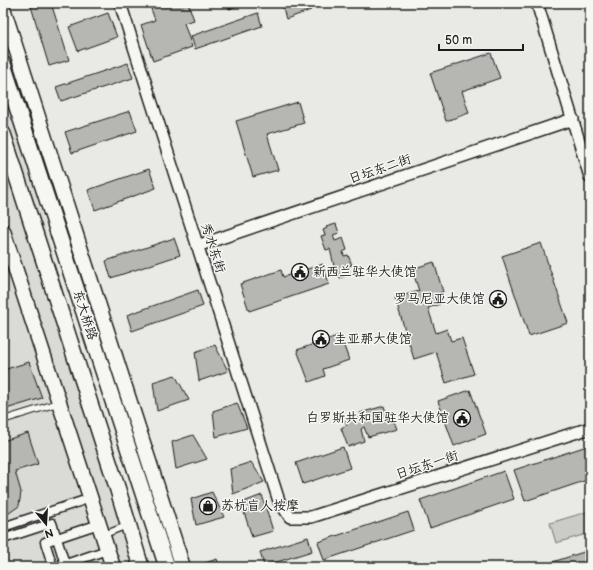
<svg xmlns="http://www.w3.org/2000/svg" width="593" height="570" font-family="'Balsamiq Sans','LXGW WenKai TC',sans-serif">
  <rect width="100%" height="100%" fill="#e9e9e5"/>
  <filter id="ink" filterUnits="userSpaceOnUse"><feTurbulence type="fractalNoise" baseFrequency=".025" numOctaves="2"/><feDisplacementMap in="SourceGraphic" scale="8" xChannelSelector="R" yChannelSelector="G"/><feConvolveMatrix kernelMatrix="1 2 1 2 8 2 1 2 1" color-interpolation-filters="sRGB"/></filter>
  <g filter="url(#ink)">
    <path fill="#dadad6" d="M3 79 141 567H3Z"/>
    <path fill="#cbcbc7" stroke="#747472" d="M590 511V533L556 543 550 523Z"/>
    <path fill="#b6b6b3" stroke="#1c1c1c" d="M30 3H51L69 60 49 66Z
      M149 3H188L194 20 184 23 192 47 153 61 141 25 155 20Z
      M227 3H248L229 9Z
      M285 3H309L311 10 286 19 282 4Z
      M108 13 117 37 78 51 69 27Z
      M258 13 262 26 195 49 191 36Z
      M491 53 500 78 462 91 469 113 446 121 430 73Z
      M128 63 133 78 61 101 56 87Z
      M298 102 304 123 267 134 278 170 253 177 236 121Z
      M130 111 137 131 72 153 65 132Z
      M149 169 156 188 95 210 88 190Z
      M336 224 339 233 333 235 335 241 343 238 347 250 343 252 344 256 348 255 352 265 348 266 350 275 340 278 339 274H336L330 249 326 250 321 236 325 235 323 230 327 228 326 227Z
      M174 238 180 255 111 278 106 261Z
      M541 243 568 323 529 336 502 256Z
      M434 262 443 292 437 294 440 304 428 308 436 333 447 329 451 341 462 338 474 374 446 383 436 352 414 359 395 298 419 291 412 269Z
      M323 264 329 284 249 311 240 284 281 270 283 277Z
      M198 290 203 306 132 331 127 315Z
      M340 335 349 360 323 369 325 376 309 382 297 350Z
      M215 345 228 371 199 381 195 352Z
      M29 362 42 398 3 410V370Z
      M175 375 189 400 157 411 153 382Z
      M470 390 486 434 454 446 438 401Z
      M237 403 247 428 216 437 213 411Z
      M384 406 387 415 391 414 397 429 368 437 364 427 361 429 364 441 348 447 341 428 347 425 345 421 361 416 360 413Z
      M28 433 38 464 15 471 21 492 19 506 5 516 3 517V441Z
      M193 435 207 459 176 469 172 442Z
      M590 445V479L525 501 514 470Z
      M343 447 350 468 303 484 296 463Z
      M251 462 264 482 233 494 230 469Z
      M504 471 514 499 430 528 420 500Z
      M212 492 224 517 196 525 191 499Z
      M262 495 273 531 252 537 241 503Z
      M408 512 414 530 324 560 318 542Z
      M308 537 312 551 264 566 260 552Z
      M590 550V567H537Z
      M217 559 220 567H199V565Z"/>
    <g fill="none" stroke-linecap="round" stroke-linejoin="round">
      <g stroke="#1c1c1c" stroke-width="8">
        <path id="service" d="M3 420 58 403
          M103 535 128 525"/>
      </g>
      <g stroke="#1c1c1c" stroke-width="11">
        <path id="pedestrian" d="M3 527 91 498
          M3 539 52 523 66 567
          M60 566 107 550
          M53 567 45 542 99 524"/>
      </g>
      <g stroke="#1c1c1c" stroke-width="14">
        <path id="minor" d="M120 3 279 501 290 517H311L590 428
          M537 3 590 177
          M197 246 573 119"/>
      </g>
      <g stroke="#1c1c1c" stroke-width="17">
        <path id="tertiary" d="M3 8 183 567
          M3 231 113 567"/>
      </g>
      <g stroke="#1c1c1c" stroke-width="18">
        <path id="secondary" d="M3 64 167 567
          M3 134 118 490 141 567"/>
      </g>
      <use href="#service" stroke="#f6f6f2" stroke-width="5.5"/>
      <use href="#pedestrian" stroke="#f6f6f2" stroke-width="8"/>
      <use href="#minor" stroke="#f6f6f2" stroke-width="11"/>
      <use href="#tertiary" stroke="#f6f6f2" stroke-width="14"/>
      <use href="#secondary" stroke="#f6f6f2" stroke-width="15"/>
    </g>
  </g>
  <defs>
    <g id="civic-ring" transform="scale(0.9)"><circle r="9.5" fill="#f6f6f2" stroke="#1c1c1c" stroke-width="1.5"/><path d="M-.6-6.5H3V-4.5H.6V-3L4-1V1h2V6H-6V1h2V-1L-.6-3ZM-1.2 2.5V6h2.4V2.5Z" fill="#1c1c1c"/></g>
    <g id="shop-ring" transform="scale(0.9)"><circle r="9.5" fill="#f6f6f2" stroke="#1c1c1c" stroke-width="1.5"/><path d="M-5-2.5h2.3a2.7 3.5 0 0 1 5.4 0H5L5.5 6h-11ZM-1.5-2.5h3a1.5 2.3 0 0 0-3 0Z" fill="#1c1c1c"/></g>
  </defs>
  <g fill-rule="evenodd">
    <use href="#civic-ring" x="300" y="272"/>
    <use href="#civic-ring" x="498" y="299"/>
    <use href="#civic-ring" x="321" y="339"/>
    <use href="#civic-ring" x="462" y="418"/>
    <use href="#shop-ring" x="208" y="506"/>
  </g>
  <g text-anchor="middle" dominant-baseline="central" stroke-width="3" stroke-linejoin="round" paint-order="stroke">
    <g font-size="13" fill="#1c1c1c" stroke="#f6f6f2">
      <text transform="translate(380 169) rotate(-19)">日坛东二街</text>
      <text transform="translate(213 248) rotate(72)">秀水东街</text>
      <text transform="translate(85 315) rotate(72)">东大桥路</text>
      <text transform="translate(427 465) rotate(-18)">日坛东一街</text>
    </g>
    <g font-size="13" fill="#1c1c1c" stroke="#f6f6f2" text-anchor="start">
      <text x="313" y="272">新西兰驻华大使馆</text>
      <text x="485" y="299" text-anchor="end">罗马尼亚大使馆</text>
      <text x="334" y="339">圭亚那大使馆</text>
      <text x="449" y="418" text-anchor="end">白罗斯共和国驻华大使馆</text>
      <text x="221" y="506">苏杭盲人按摩</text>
    </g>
  </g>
  <rect width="593" height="570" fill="none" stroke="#f6f6f2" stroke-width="16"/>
  <rect x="8" y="8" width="577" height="554" fill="none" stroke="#1c1c1c" stroke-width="1.5" filter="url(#ink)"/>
  <g transform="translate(46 524) rotate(162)" stroke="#f6f6f2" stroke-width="3" paint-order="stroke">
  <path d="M0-3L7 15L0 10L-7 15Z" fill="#1c1c1c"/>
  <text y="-6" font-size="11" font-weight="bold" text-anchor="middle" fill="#1c1c1c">N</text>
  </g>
  <path d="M439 44v6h84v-6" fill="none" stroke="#1c1c1c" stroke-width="2"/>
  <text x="445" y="44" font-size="12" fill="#1c1c1c" stroke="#f6f6f2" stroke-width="3" paint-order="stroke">50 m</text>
</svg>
